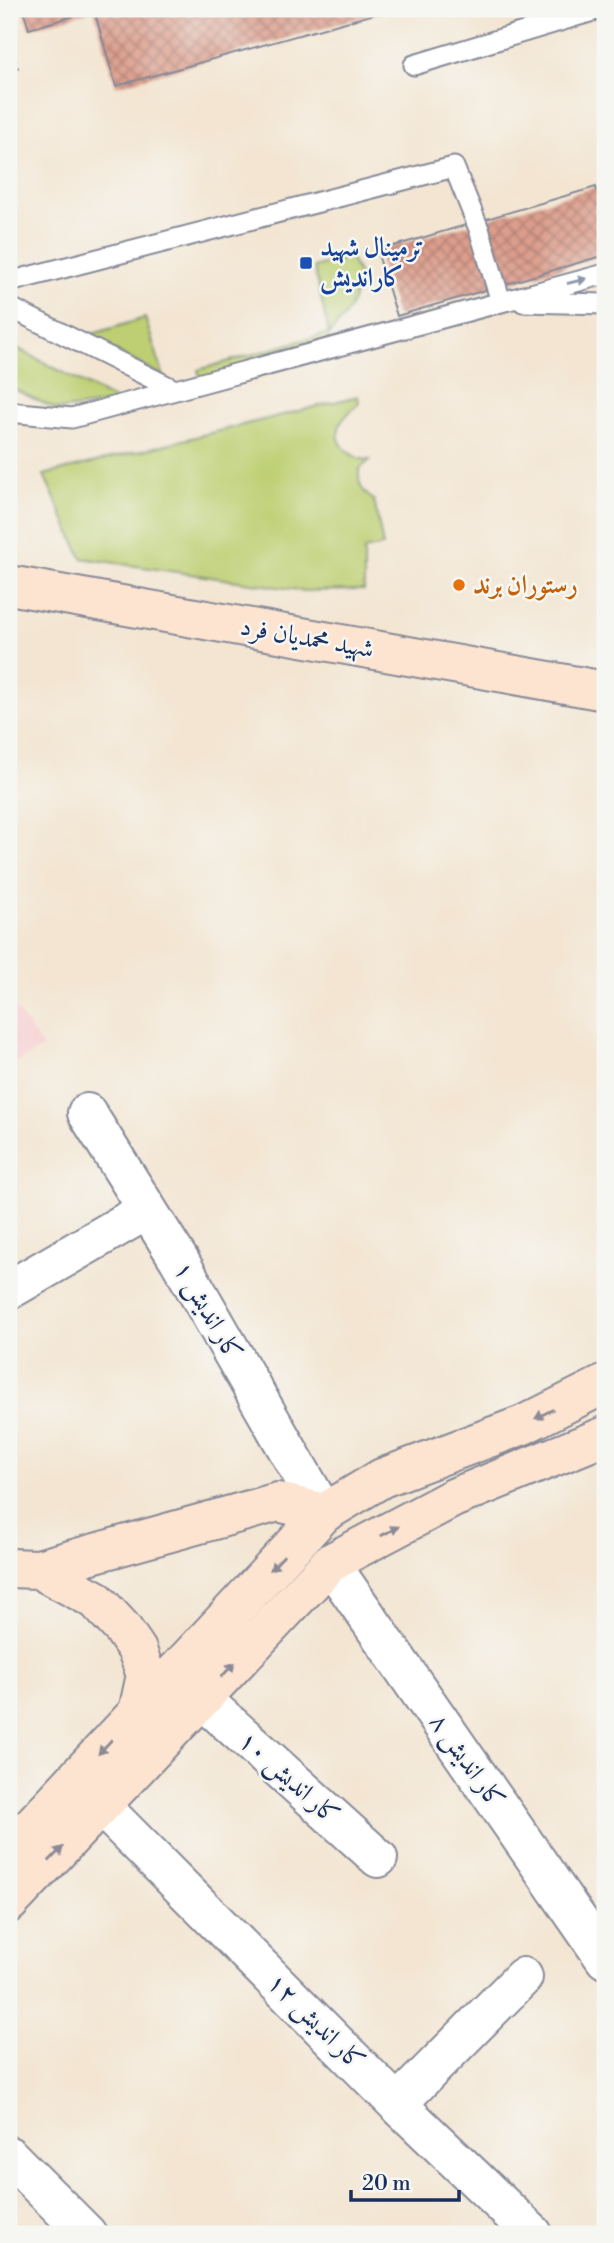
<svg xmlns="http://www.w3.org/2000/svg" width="614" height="2243" font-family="'Libre Bodoni',Amiri,serif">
  <defs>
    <pattern id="building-cross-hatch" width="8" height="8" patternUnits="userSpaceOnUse" patternTransform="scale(1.75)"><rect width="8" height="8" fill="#dc9e8c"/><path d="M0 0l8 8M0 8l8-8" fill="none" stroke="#b28176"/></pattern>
  </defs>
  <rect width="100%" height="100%" fill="#f6f6f2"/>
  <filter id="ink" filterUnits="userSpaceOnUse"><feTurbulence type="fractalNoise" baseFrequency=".0143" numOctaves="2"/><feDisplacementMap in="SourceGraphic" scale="14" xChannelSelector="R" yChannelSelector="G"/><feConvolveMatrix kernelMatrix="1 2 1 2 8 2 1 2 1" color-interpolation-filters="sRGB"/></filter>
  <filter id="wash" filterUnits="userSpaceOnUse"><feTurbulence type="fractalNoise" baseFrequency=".00686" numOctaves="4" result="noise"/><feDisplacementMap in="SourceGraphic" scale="28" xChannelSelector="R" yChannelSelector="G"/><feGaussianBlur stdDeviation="1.57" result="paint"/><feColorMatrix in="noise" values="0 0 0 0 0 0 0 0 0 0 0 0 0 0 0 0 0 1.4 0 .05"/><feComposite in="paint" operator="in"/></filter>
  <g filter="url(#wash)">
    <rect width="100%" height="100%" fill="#f3e5d1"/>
    <path fill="#f7cfd1" d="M9 999 43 1048 9 1066Z"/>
    <path fill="#bdcf72" stroke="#6c7f68" stroke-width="2" d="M350 257 360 277C356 291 353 305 344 317 338 325 330 330 327 341L201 381 198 370 329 333 314 267Z
      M145 318 164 377 86 336Z
      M9 344 119 402 58 410 9 387Z
      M358 396 359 403C353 409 342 418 340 425 333 445 353 460 370 460L359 470C358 485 362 492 374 500L383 546 364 550V590L305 591 82 558 44 475Z"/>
    <g id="blocks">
      <path fill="url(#building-cross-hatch)" d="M23 9H389V10L116 86 94 10 29 29Z
        M596 187 605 217V255L397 316 377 251Z"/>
    </g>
  </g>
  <g filter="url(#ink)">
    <use href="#blocks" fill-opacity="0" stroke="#878a98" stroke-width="2"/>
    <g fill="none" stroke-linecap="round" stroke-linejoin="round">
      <g stroke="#878a98" stroke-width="23">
        <path id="lane" d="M414 65 600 9
          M9 282 454 167 479 229 501 302
          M523 302 605 304
          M9 307 175 390
          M9 412 72 418 605 274"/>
      </g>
      <g stroke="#878a98" stroke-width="42">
        <path id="street" d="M87 1113 179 1260 324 1513
          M9 1290 147 1210
          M330 1563 605 1959
          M201 1698 378 1858
          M101 1806 397 2104 533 2234
          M397 2104 523 1977
          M9 2156 87 2234"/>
      </g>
      <g stroke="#878a98" stroke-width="42">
        <path id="secondary" d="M9 585 605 691
          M9 1568 38 1569 278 1502 324 1513
          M38 1569 96 1600 122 1628 137 1650 146 1675 138 1712
          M9 1850 324 1513 382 1478 523 1425 605 1384
          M9 1903 330 1563 453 1498 605 1436"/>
      </g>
      <path stroke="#878a98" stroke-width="4.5" stroke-dasharray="2 5" stroke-linecap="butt" d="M9 40 18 72 9 73"/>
      <use href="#lane" stroke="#fff" stroke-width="19"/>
      <use href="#street" stroke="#fff" stroke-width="38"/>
      <use href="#secondary" stroke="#fde4d0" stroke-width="38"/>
    </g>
    <defs><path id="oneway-solid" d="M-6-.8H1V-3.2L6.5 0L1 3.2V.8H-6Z" transform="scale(1.75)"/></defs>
    <use fill="#8d97ae" href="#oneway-solid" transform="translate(577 281) rotate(-15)"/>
    <g fill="#8c8a97">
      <use href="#oneway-solid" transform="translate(544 1414) rotate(153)"/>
      <use href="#oneway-solid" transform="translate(390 1531) rotate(-28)"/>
      <use href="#oneway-solid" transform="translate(277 1563) rotate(133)"/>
      <use href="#oneway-solid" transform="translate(228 1670) rotate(-46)"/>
      <use href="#oneway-solid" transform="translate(105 1747) rotate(133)"/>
      <use href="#oneway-solid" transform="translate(56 1854) rotate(-46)"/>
    </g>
  </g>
  <rect fill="#1a4fb4" stroke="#f6f6f2" stroke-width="2.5" x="299" y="256" width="14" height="14" rx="3.5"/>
  <circle fill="#e8710a" stroke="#f6f6f2" stroke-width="2.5" cx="459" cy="585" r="7"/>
  <g text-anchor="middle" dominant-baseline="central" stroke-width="5" stroke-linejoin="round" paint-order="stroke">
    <g font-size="26" font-weight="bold" fill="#164399" stroke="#f6f6f2" text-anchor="start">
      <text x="320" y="248">ترمینال شهید<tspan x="320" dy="30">کاراندیش</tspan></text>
    </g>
    <g font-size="26" font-weight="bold" fill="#c56008" stroke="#f6f6f2" text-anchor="start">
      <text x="473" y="585">رستوران برند</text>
    </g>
    <g font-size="26" fill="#1b2f5e" stroke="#f6f6f2">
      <text transform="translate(307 638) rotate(10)">شهید محمدیان فرد</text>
      <text transform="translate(208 1311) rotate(60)">۱ کار اندیش</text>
      <text transform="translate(467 1761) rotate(55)">۸ کار اندیش</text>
      <text transform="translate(289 1778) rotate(42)">۱۰ کار اندیش</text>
      <text transform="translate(316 2022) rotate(45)">۱۲ کار اندیش</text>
    </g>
  </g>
  <rect width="614" height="2243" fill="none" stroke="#f6f6f2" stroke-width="35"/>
  <path d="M351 2190v10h108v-10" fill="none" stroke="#1b2f5e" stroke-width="3.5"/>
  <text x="362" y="2190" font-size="21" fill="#1b2f5e" stroke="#f6f6f2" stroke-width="5" paint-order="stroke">20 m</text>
</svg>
